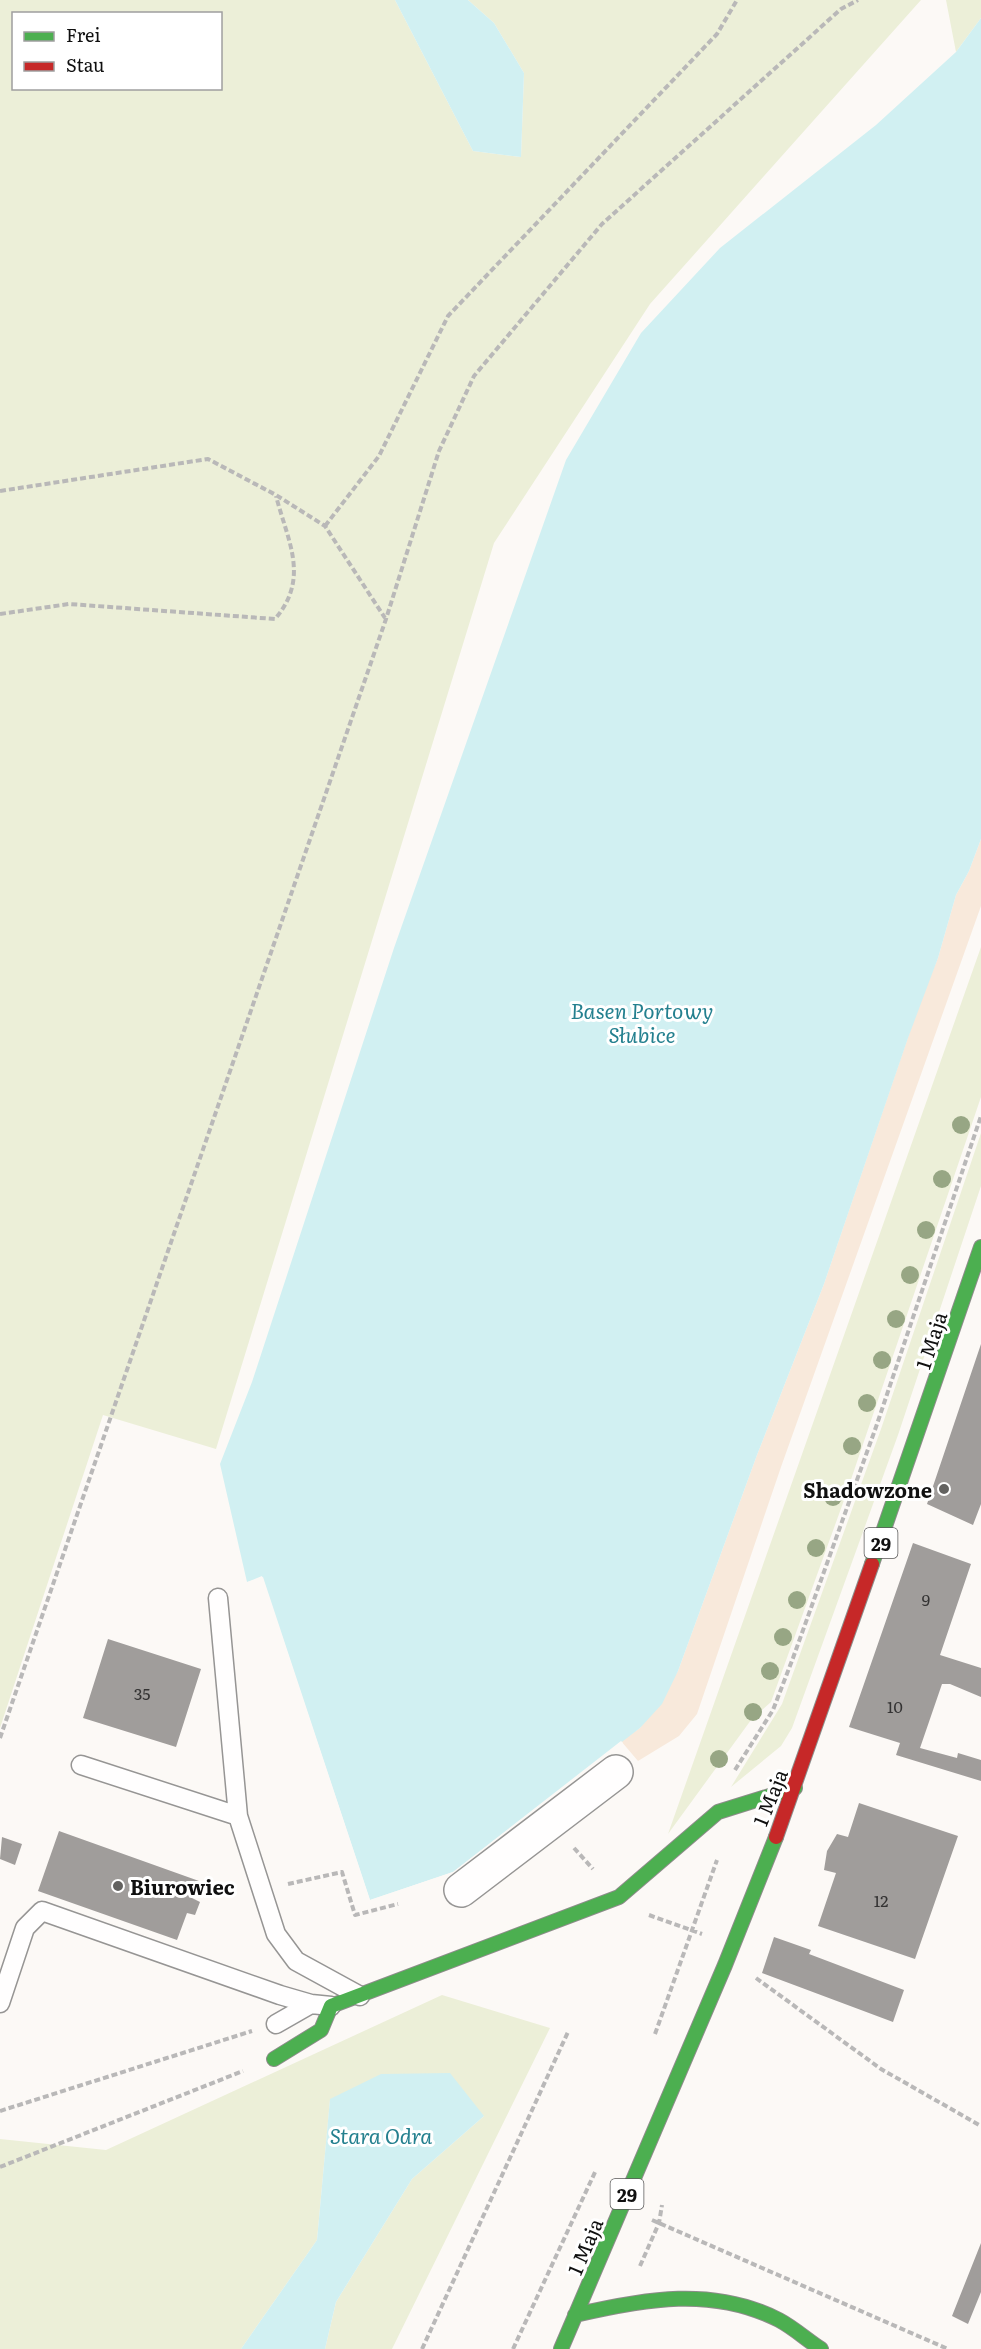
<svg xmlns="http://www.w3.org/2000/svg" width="981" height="2349" font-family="Literata,serif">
  <rect width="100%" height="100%" fill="#fcf9f6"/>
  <path fill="#ecefd8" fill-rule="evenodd" d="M0 0H395L473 151 521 157 524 73 494 23 468 0H921L650 304 494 543 216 1449 103 1415 0 1728ZM14 14H220V88H14Z
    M946 0H981V18L956 52Z
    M981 947V1097L843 1503 771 1702 751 1720 668 1834Z
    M981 1133V1186L898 1435 792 1728 781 1746 731 1787 782 1704 881 1429Z
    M442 1995 550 2028 392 2349H325L336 2302 412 2179 484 2116 330 2100 317 2240 241 2349H0V2139L106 2150Z"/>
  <path fill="#f8e9db" d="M981 839V906L781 1467 697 1714 679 1736 638 1761 621 1741 640 1728 678 1671 757 1455 824 1284 921 999 938 958 956 895 969 871Z"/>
  <path fill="#d1f0f2" d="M395 0H468L494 23 524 73 521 157 473 151Z
    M981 18V839L969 871 956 895 938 958 908 1038 824 1284 757 1455 678 1671 662 1704 640 1728 453 1872 370 1900 263 1577 247 1582 220 1464 252 1382 394 948 566 460 641 333 720 248 876 125 956 52Z
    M450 2073 484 2116 412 2179 336 2302 325 2349H241L317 2240 330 2099 381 2074Z"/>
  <path fill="#fcf9f6" d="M262 1576 370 1900 453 1872 621 1741 623 1743 455 1875 369 1903 261 1580 248 1585 245 1583Z"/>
  <path fill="#a09d9b" d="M981 1344V1504L973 1525 927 1504Z
    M913 1543 971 1564 940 1655 981 1668V1697L950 1684H942L920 1748 957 1758 958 1753 981 1760V1781L896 1755 900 1743 849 1727Z
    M108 1639 201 1669 176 1747 83 1718Z
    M859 1803 958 1836 915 1959 818 1926 836 1873 824 1870 827 1851 837 1834 848 1837Z
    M59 1831 199 1881 192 1898 200 1902 195 1915 187 1913 177 1940 38 1891Z
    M2 1837 22 1844 15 1865 0 1859Z
    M774 1937 811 1950 809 1954 904 1990 893 2022 762 1973Z
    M981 2243V2292L968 2324 952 2316Z"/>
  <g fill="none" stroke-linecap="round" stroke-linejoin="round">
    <g stroke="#969594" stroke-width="21">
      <path id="lane" d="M218 1598 238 1816 276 1934 296 1961 360 1996
        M81 1765 238 1816
        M0 2003 25 1928 42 1911 280 1995 311 2004 331 2006
        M276 2024 311 2004"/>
    </g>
    <g stroke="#969594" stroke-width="36">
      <path id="street" d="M461 1890 616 1772"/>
    </g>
    <g stroke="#8d8c8a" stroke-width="16">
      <path id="fast" d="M872 1564 981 1247
        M274 2059 321 2030 331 2006 619 1897 718 1812 795 1788
        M575 2315C644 2299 713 2286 779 2320 794 2328 807 2340 821 2349
        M561 2349 725 1965 776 1837"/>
    </g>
    <g stroke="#8d8c8a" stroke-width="16">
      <path id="jam" d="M776 1837 872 1564"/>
    </g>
    <path stroke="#b9b8b8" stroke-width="4" stroke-dasharray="6 3" stroke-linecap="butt" d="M0 491 208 459 276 495 325 526 385 618
      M325 526 379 456 448 316 717 34 737 0
      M0 614 69 604 275 619C310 578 288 542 276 496
      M0 1738 386 619 439 451 474 376 602 224 841 9 858 0
      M735 1770 773 1710 793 1658 876 1427 981 1116
      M574 1848 593 1869
      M288 1884 342 1872 355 1915 398 1904
      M649 1915 702 1934
      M756 1978 881 2069 981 2126
      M655 2034 717 1860
      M0 2111 252 2031
      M0 2167 243 2071
      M652 2220 948 2349
      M640 2266 659 2223 662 2205
      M422 2349 568 2032
      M513 2349 596 2170"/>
    <use href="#lane" stroke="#fffefe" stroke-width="18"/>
    <use href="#street" stroke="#fffefe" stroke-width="33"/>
    <use href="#fast" stroke="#4caf50" stroke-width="14"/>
    <use href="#jam" stroke="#c62828" stroke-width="14"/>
  </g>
  <g fill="#97a684">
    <circle cx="961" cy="1125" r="9"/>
    <circle cx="942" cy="1179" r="9"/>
    <circle cx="926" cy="1230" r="9"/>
    <circle cx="910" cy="1275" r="9"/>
    <circle cx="896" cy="1319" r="9"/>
    <circle cx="882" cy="1360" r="9"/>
    <circle cx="867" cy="1403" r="9"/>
    <circle cx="852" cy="1446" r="9"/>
    <circle cx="833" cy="1497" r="9"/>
    <circle cx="816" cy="1548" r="9"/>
    <circle cx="797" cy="1600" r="9"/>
    <circle cx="783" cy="1637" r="9"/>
    <circle cx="770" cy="1671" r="9"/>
    <circle cx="753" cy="1712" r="9"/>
    <circle cx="719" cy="1759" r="9"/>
  </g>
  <g fill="#636260" stroke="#fff" stroke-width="2">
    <circle cx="944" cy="1489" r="6"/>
    <circle cx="118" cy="1886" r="6"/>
  </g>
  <g text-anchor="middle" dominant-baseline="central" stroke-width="6" stroke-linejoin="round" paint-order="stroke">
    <g font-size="16" fill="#343333">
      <text x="926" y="1599">9</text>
      <text x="142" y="1693">35</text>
      <text x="895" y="1706">10</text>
      <text x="881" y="1900">12</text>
    </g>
    <g fill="#fff" stroke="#585858" stroke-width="1.5">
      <rect x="864.5" y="1528" width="33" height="30" rx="4.5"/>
      <rect x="610.5" y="2179" width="33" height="30" rx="4.5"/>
    </g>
    <g font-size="18" font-weight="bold" fill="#101010">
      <text x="881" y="1543">29</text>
      <text x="627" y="2194">29</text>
    </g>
    <g font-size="20" fill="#101010" stroke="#fff">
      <text transform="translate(930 1340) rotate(-72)">1 Maja</text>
      <text transform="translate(769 1797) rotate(-68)">1 Maja</text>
      <text transform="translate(584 2246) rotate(-67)">1 Maja</text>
    </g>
    <g font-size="20" font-weight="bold" fill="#101010" stroke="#fff" text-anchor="end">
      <text x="932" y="1489">Shadowzone</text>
      <text x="130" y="1886" text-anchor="start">Biurowiec</text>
    </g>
    <g font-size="21" font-style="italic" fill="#24808f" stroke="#fff">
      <text x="642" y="1009">Basen Portowy<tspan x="642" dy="24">Słubice</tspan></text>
      <text x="381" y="2134">Stara Odra</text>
    </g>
  </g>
  <rect x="12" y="12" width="210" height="78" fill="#ffffff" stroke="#9f9f9f" stroke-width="1.5"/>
  <rect x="24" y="32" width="30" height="9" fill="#4caf50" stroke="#9f9f9f" stroke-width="1.5"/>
  <text x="66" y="42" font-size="18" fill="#101010">Frei</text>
  <rect x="24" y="62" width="30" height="9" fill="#c62828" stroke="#9f9f9f" stroke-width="1.5"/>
  <text x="66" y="72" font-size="18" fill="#101010">Stau</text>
</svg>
